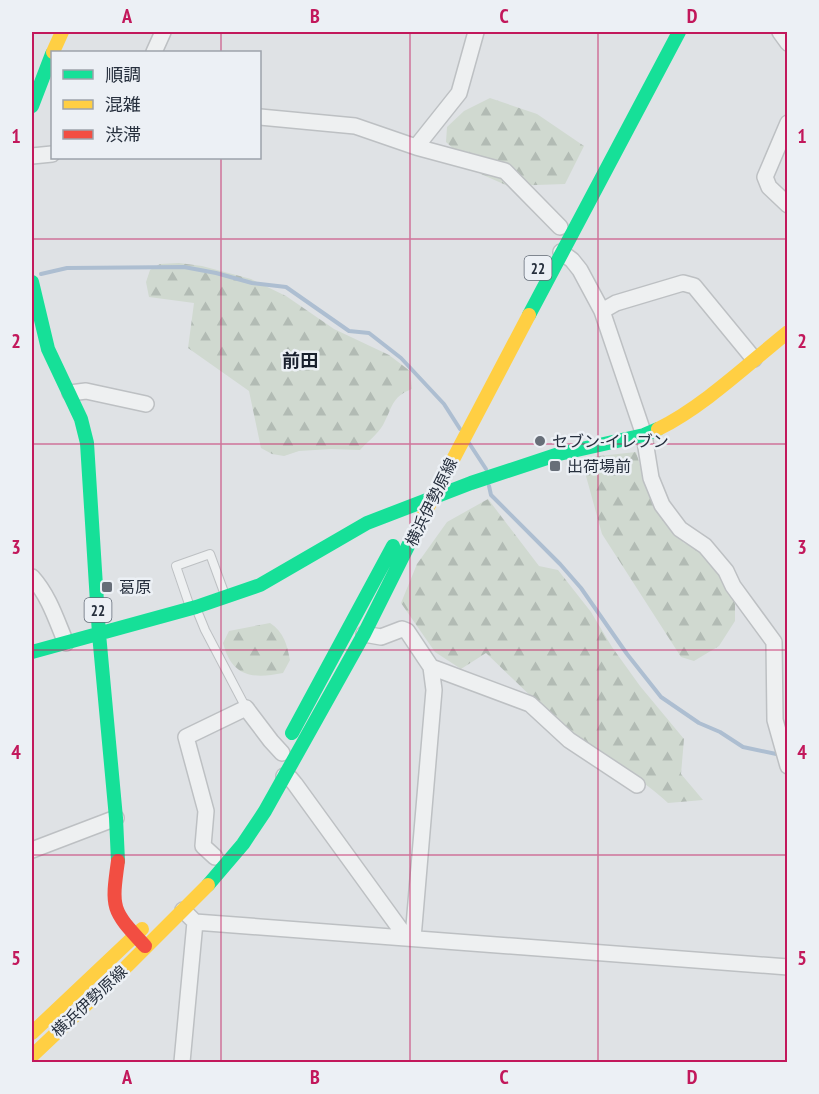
<svg xmlns="http://www.w3.org/2000/svg" width="819" height="1094" font-family="'PT Sans Narrow','Noto Sans JP',sans-serif">
  <defs>
    <pattern id="forest-firs" width="22" height="20" patternUnits="userSpaceOnUse" patternTransform="scale(1.5)"><rect width="22" height="20" fill="#d0d9d0"/><path d="M5 1l3.5 6h-7zM16 11l3.5 6h-7z" fill="#b2bbb4"/></pattern>
  </defs>
  <rect width="100%" height="100%" fill="#dfe2e5"/>
  <path fill="url(#forest-firs)" d="M490 98 537 114 584 146 565 184 508 186 481 174 446 142 447 127 464 111Z
    M179 263 202 266 251 279 286 296 334 329 389 355 410 371 412 389C391 397 393 407 383 425 378 434 367 442 360 450L331 449 299 451 284 456 272 454 261 448 249 391 188 348 194 303 149 297 146 282 150 270 160 264Z
    M636 452 651 500 684 543 698 548 720 574 735 603V621L719 646 694 661 681 657 602 534 581 458Z
    M488 499 539 566 558 570 591 612 612 647 640 686 684 739 681 774 703 800 668 803C642 779 611 762 582 740 548 714 517 683 486 653L461 669 435 652 401 603 417 564 447 522Z
    M270 623C284 632 287 645 290 660L283 673C252 679 232 677 223 643L229 631Z"/>
  <g fill="none" stroke-linecap="round" stroke-linejoin="round">
    <path stroke="#adbed1" stroke-width="4" d="M41 274 67 268 184 267 216 273 252 283 286 287 349 331 369 333 401 358 444 404 460 429
      M469 443 486 469
      M489 486 491 495 560 564 581 588 627 654 661 697 699 723 720 732 743 747 781 755"/>
    <g stroke="#bdc0c3" stroke-width="10">
      <path id="lane" d="M190 607 176 566 210 554 225 595
        M196 608 205 630 246 708"/>
    </g>
    <g stroke="#bdc0c3" stroke-width="18">
      <path id="street" d="M780 32 788 43
        M154 52 163 32
        M260 117 355 126 416 147 505 171 560 227
        M788 123 765 177 769 187 788 205
        M416 147 459 93 476 32
        M32 156 52 154
        M561 252 572 260 580 270 602 311 644 435 651 478 662 505 680 529 705 546 726 571 733 586 774 642 775 720 788 766
        M602 311 616 303 683 283 694 286 754 359
        M70 393 86 391 146 404
        M32 577C49 596 56 619 66 643
        M364 634 381 637 402 629 407 631 431 667 434 690 413 938
        M431 667 530 704 569 740 637 785
        M284 776 290 778 295 784 406 937
        M32 850 116 818
        M215 857 203 846 206 811 186 737 246 708 271 741 282 753
        M183 910 195 922 788 967
        M182 1062 195 922"/>
    </g>
    <use href="#lane" stroke="#eef0f1" stroke-width="8"/>
    <use href="#street" stroke="#eef0f1" stroke-width="15"/>
    <path stroke="#16e098" stroke-width="14" d="M32 106 52 54
      M32 282 48 349 81 419 87 443 99 634 116 818 118 861
      M529 315 679 32
      M32 652 196 607 260 585 367 523 471 483 559 454 644 435 658 429
      M292 733 393 546
      M208 885 243 844 265 811 364 634 418 526"/>
    <path stroke="#ffcf43" stroke-width="14" d="M53 52 62 32
      M658 429C703 407 748 364 788 332
      M418 526 529 315
      M32 1033 142 929
      M32 1056 127 966 208 885"/>
    <path stroke="#f24e42" stroke-width="14" d="M118 861C111 910 112 910 145 946"/>
  </g>
  <path fill="none" stroke="#c2185b" stroke-width="1.5" stroke-opacity="0.55" d="M221 32V52M410 32V1062M598 32V1062M221 158V1062M32 239H788M32 444H788M32 650H788M32 855H788"/>
  <g fill="#676e78" stroke="#ecf0f5" stroke-width="2">
    <circle cx="540" cy="441" r="6"/>
    <rect x="549" y="460" width="12" height="12" rx="3"/>
    <rect x="101" y="581" width="12" height="12" rx="3"/>
  </g>
  <g text-anchor="middle" dominant-baseline="central" stroke-width="5" stroke-linejoin="round" paint-order="stroke">
    <g fill="#ecf0f5" stroke="#616974" stroke-width="1.5">
      <rect x="524.5" y="256" width="27" height="24" rx="4.5"/>
      <rect x="84.5" y="598" width="27" height="24" rx="4.5"/>
    </g>
    <g font-size="15" font-weight="bold" fill="#262f3d">
      <text x="538" y="268">22</text>
      <text x="98" y="610">22</text>
    </g>
    <g font-size="16" fill="#262f3d" stroke="#ecf0f5" text-anchor="start">
      <text x="552" y="441">セブン-イレブン</text>
      <text x="567" y="466">出荷場前</text>
      <text x="119" y="587">葛原</text>
    </g>
    <g font-size="16" fill="#262f3d" stroke="#ecf0f5">
      <text transform="translate(431 502) rotate(-64)">横浜伊勢原線</text>
      <text transform="translate(89 1001) rotate(-43)">横浜伊勢原線</text>
    </g>
    <g font-size="18" font-weight="bold" fill="#19202e" stroke="#ecf0f5">
      <text x="300" y="360">前田</text>
    </g>
  </g>
  <rect width="819" height="1094" fill="none" stroke="#ecf0f5" stroke-width="66"/>
  <rect x="51" y="51" width="210" height="108" fill="#ecf0f5" stroke="#9da3ab" stroke-width="1.5"/>
  <rect x="63" y="70" width="30" height="9" fill="#16e098" stroke="#9da3ab" stroke-width="1.5"/>
  <text x="105" y="81" font-size="18" fill="#262f3d">順調</text>
  <rect x="63" y="100" width="30" height="9" fill="#ffcf43" stroke="#9da3ab" stroke-width="1.5"/>
  <text x="105" y="111" font-size="18" fill="#262f3d">混雑</text>
  <rect x="63" y="130" width="30" height="9" fill="#f24e42" stroke="#9da3ab" stroke-width="1.5"/>
  <text x="105" y="141" font-size="18" fill="#262f3d">渋滞</text>
  <rect x="33" y="33" width="753" height="1028" fill="none" stroke="#c2185b" stroke-width="2"/>
  <g font-size="20" text-anchor="middle" font-weight="bold" fill="#c2185b">
    <text x="127" y="23">A</text>
    <text x="315" y="23">B</text>
    <text x="504" y="23">C</text>
    <text x="692" y="23">D</text>
    <text x="16" y="143">1</text>
    <text x="802" y="143">1</text>
    <text x="16" y="348">2</text>
    <text x="802" y="348">2</text>
    <text x="16" y="554">3</text>
    <text x="802" y="554">3</text>
    <text x="16" y="759">4</text>
    <text x="802" y="759">4</text>
    <text x="16" y="965">5</text>
    <text x="802" y="965">5</text>
    <text x="127" y="1084">A</text>
    <text x="315" y="1084">B</text>
    <text x="504" y="1084">C</text>
    <text x="692" y="1084">D</text>
  </g>
</svg>
